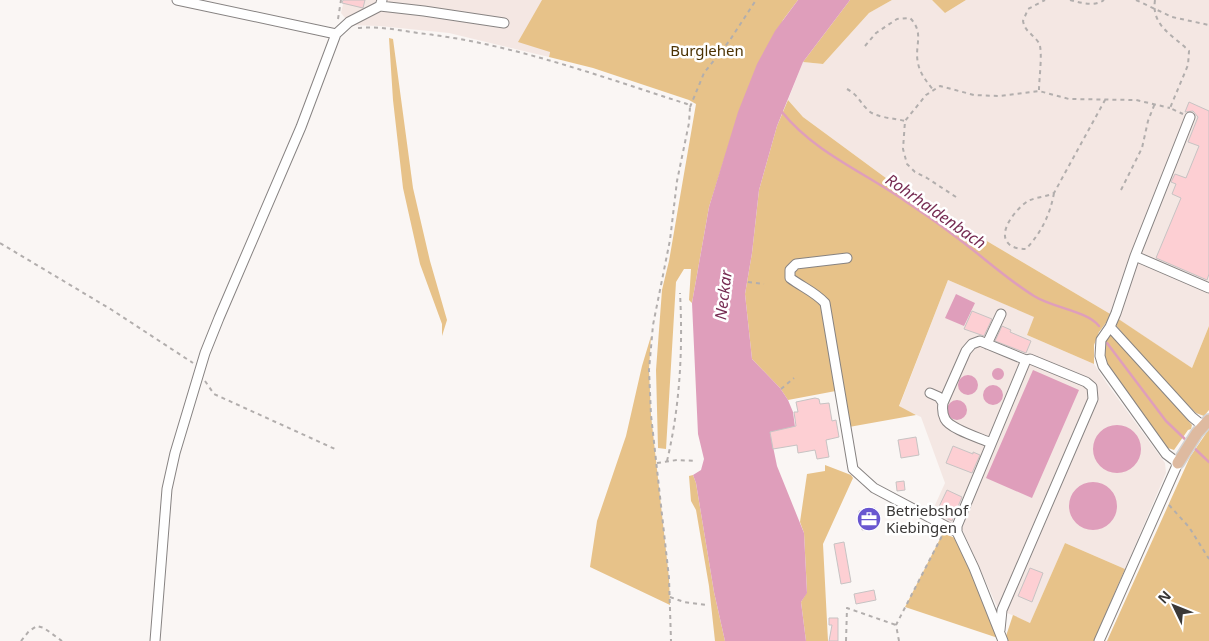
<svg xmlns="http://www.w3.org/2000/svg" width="1209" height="641" font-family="'Noto Sans',sans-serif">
  <rect width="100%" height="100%" fill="#faf6f4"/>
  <path fill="#f4e7e3" d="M344 0H549L554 21 549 57 449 33 379 26 351 25 341 13Z
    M892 0H932L945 13 966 0H1209V326L1192 368 1112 315 909 195 803 117 788 100 803 62 823 64 869 13Z
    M948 280 1035 317 1027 335 1094 364 1108 385 1165 463 1166 473 1125 569 1065 543 1030 623 998 609 962 529 931 514 945 483 921 417 899 407Z"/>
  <path fill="#e7c289" d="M542 0H798L783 20 729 144 709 207 692 303 689 300 691 269H684L676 282 666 449 658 448 656 370 662 290 669 261 696 104 689 100 593 68 549 57 550 52 518 42Z
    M850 0H892L869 13 823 64 803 62Z
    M932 0H966L945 13Z
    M389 38 393 39 413 188 430 261 447 320 442 336V324L420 264 403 188 393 100Z
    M788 100 803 117 909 195 1112 315 1099 332 1094 345V364L1027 335 1034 317 948 280 899 406 916 415 849 427 841 390 788 400 780 388 752 359 745 294 752 253 759 190 777 126Z
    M1117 318 1192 368 1209 326V410L1204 416 1196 413 1151 368 1115 324Z
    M1112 333 1192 425 1191 429 1188 430 1174 450 1168 448 1108 366C1102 355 1102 344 1109 334Z
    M651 336 649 370 651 415 669 578 670 605 590 567 597 521 626 436 642 366Z
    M1209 429V641H1107L1190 457Z
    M825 465 851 475 853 478 823 544 828 641H806L801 602 807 592 804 533 800 522 807 474 825 471Z
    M693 475 696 483 714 592 725 641H715L709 586 696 510 691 501 689 476Z
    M943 533 955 538 971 569 998 638 905 607Z
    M1065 543 1125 569 1094 641H1008L1006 636 1013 615 1030 623Z"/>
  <path fill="#df9ebb" d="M798 0H850L803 62 777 126 759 190 752 253 745 294 752 359 780 388 788 400 793 412 795 427 770 432 777 466 804 533 807 593 801 602 806 641H725L714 592 696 483 693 475 701 470 704 459 698 434 692 303 709 207 738 112 757 64 775 31Z
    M956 294 975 303 964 326 945 318Z
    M992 374a6 6 0 1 1 12 0a6 6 0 1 1-12 0Z
    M1033 370 1079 390 1032 498 986 478Z
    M958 385a10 10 0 1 1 20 0a10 10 0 1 1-20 0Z
    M983 395a10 10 0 1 1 20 0a10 10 0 1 1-20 0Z
    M947 410a10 10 0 1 1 20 0a10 10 0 1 1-20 0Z
    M1093 449a24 24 0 1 1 48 0a24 24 0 1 1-48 0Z
    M1069 506a24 24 0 1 1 48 0a24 24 0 1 1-48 0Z"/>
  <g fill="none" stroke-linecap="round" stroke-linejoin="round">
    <path stroke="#df9ebb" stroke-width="2.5" d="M782 112C815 153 866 173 908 203 923 213 938 223 952 234 980 254 1005 278 1034 296 1053 308 1087 311 1099 326
      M1107 343 1166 421 1188 442
      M1192 446 1209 462"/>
  </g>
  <path fill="#fdcfd3" stroke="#c7c3c3" d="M343 0H365L363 8 342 3Z
    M1189 102 1209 111V274L1207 280 1156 258 1181 198 1172 194 1176 184 1171 182 1175 174 1186 178 1199 146 1188 142 1198 117 1193 111 1185 112Z
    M972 311 992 319 984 336 964 329Z
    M1002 326 1011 330 1010 332 1031 341 1026 353 995 341Z
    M815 398 819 399 820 404 829 403 832 421 836 420 839 437 826 440 829 457 817 459 815 450 798 453 797 445 773 449 770 432 796 426 794 412H798L796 402Z
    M916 437 919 455 901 458 898 440Z
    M953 446 973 454V452L980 455 972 473 946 463Z
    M904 481 905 490 897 491 896 482Z
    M947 490 962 497 952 521 936 513Z
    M875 508 878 527 862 530 859 511Z
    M844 542 851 582 841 584 834 544Z
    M1030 568 1043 573 1032 602 1018 596Z
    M874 590 876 600 856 604 854 594Z
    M829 618H838V641H829L832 625H829Z"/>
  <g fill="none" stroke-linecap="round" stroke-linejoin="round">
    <g stroke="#878382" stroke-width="11">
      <path id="minor" d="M177 0 336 34
        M380 6 424 11 504 23
        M1135 256 1190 117
        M847 258 796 264 790 270V278C802 287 815 292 825 303L853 469 874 488 957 532 974 568 1003 641
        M1110 327 1192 417 1203 426
        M987 344 1001 314
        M930 393 939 397 943 403
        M957 532V526L1026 360 980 341 972 344 966 351 943 403C942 409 942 413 945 419 950 429 980 438 991 443
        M1000 630 1002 610 1093 399 1092 387 1086 382 1030 359 1026 360
        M155 641 167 489 175 453 205 353 219 318 301 127 336 34 349 22 380 6 382 0
        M1099 641 1178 463 1166 454 1103 366 1100 356 1101 340 1110 327 1116 313 1135 256 1209 288"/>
    </g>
    <g stroke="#d4d3d3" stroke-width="14">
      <path id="major" d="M1178 463 1197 433 1209 420"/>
    </g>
    <path stroke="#b2aead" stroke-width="2" stroke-dasharray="4 4" stroke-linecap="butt" d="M1070 0C1082 3 1094 7 1104 0
      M1136 0 1172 17 1209 25
      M1155 0C1151 26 1173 35 1189 51L1188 65 1170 108 1183 114
      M338 19 341 0
      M358 28C378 26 398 30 418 33 510 43 599 76 687 104L690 107 689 123 677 181 670 240 653 325 649 370 651 415 669 578 671 641
      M865 46 876 33 897 19 910 18C925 33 914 46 918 63 920 74 927 82 934 91
      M847 89C858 95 859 101 867 109 874 118 895 118 905 121
      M1039 90C1039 79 1043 51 1039 43 1033 34 1025 32 1023 21L1028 9 1045 0
      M690 107 704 73 730 40 756 0
      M1121 190 1142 148 1148 121 1155 103
      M1054 193C1050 215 1041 233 1026 249 1020 249 1012 248 1008 243 997 231 1018 207 1028 201 1036 197 1046 197 1054 193L1105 100
      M956 197 927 178 915 172 907 164 903 149 905 121 926 95 940 86 974 95 999 96 1039 91 1069 99 1136 100 1170 108
      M0 243 112 310 193 363
      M748 282 764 284
      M205 381 214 394 335 449
      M781 389 794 378
      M667 461C680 406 683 349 680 293
      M657 463 677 460 696 461
      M1169 505 1189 527 1209 559
      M670 597 684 602 706 605
      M21 641 29 631 37 626 44 628 62 641
      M846 641 847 608 896 625
      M899 641 896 625 943 534"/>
    <use href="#minor" stroke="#fff" stroke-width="9"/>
    <use href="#major" stroke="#debaa0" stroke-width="11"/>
  </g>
  <defs>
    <g id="office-disc" transform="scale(1.25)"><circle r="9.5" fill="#6956d0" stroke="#fff"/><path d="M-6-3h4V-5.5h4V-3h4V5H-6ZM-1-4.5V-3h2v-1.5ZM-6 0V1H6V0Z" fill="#fff"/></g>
  </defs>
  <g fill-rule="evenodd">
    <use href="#office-disc" x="869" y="519"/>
  </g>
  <g text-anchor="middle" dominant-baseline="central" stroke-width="5" stroke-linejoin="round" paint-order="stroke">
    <g font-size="15" fill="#4c3303" stroke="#fff">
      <text x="707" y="50">Burglehen</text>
    </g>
    <g font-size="15" fill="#3a3837" stroke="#fff" text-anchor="start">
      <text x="886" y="510">Betriebshof<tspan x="886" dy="17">Kiebingen</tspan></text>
    </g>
    <g font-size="16" font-style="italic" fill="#762b52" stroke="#fff">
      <text transform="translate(936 211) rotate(35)">Rohrhaldenbach</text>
      <text transform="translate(723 295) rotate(-83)">Neckar</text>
    </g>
  </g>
  <g transform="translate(1174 606) rotate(313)" stroke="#ffffff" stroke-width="4" paint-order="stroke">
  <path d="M0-4L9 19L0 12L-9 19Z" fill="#3a3837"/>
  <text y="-8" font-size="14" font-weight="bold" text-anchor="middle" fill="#3a3837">N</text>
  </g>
</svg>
